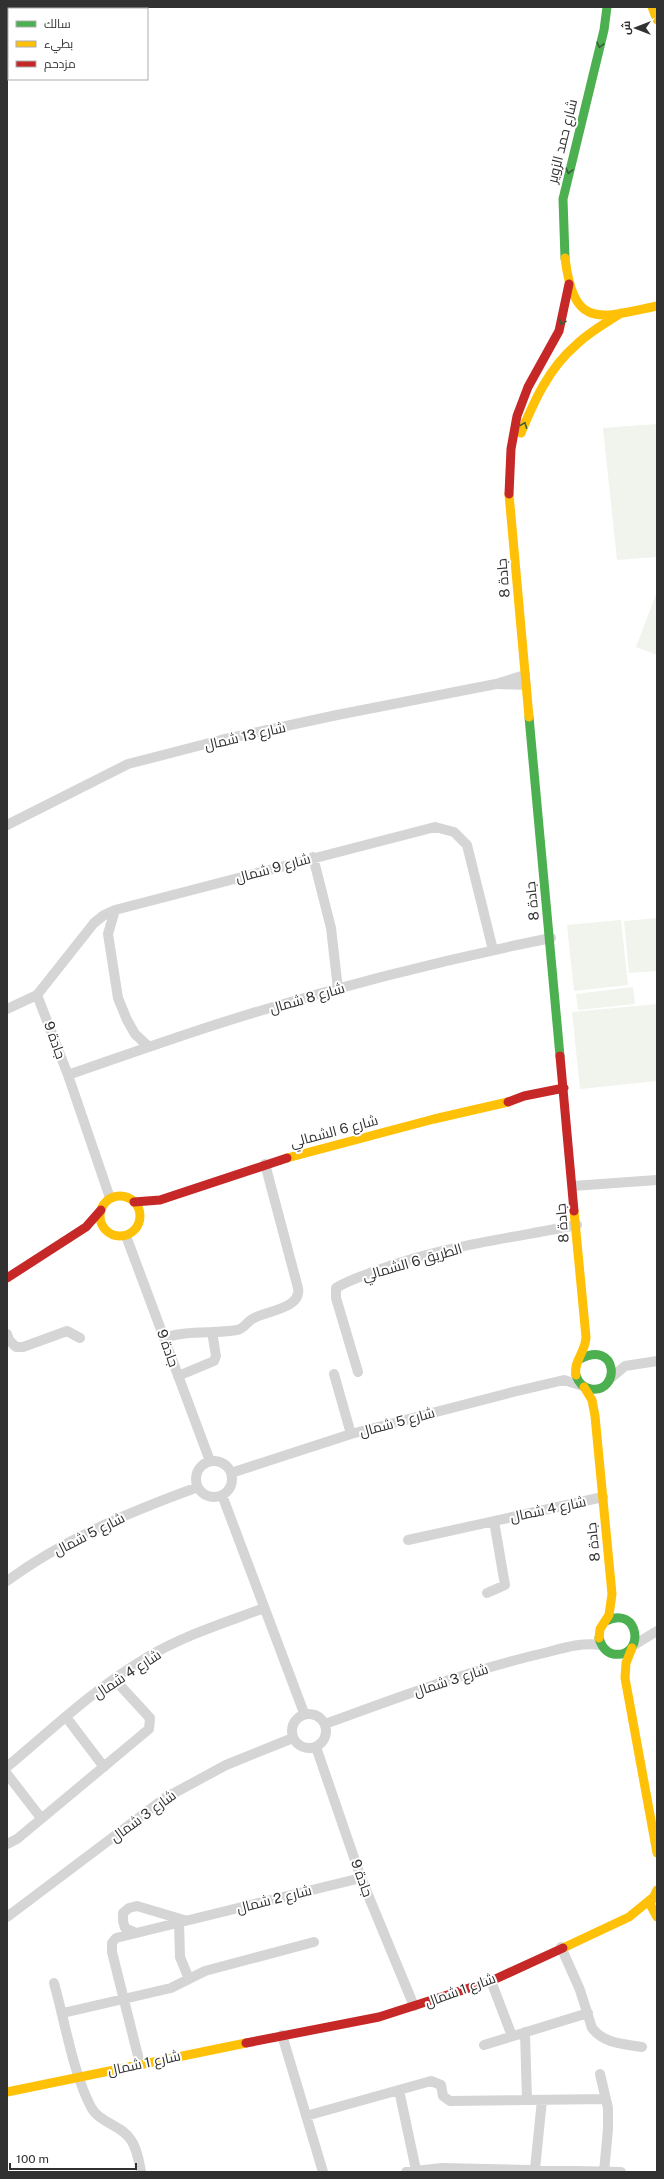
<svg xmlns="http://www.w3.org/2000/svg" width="664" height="2179" font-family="'Public Sans',Cairo,sans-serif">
  <rect width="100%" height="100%" fill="#fff"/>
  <path fill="#f1f3ed" d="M657 424V557L617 560 603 428Z
    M657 592V655L636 647Z
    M657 918V971L629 973 624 921Z
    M621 920 628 985 574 991 567 925Z
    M633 987 635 1004 578 1010 576 994Z
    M657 1004V1081L580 1089 572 1012Z"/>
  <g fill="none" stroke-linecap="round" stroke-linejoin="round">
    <path stroke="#d5d5d5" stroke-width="10" d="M93 9 97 7
      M7 33H9
      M498 684 526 685
      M7 825 128 764 221 740 337 715 496 684 525 675
      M313 857 331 928 338 989
      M115 910 108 934 118 998 127 1020 135 1034 149 1047
      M37 995 68 1075 110 1198
      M7 1009 37 995 94 923 104 915 115 910 435 827 454 832 467 845 493 950
      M68 1075C126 1055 184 1034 243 1016 344 985 447 959 551 938
      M573 1186 657 1180
      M126 1236 210 1461
      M7 1334 9 1340 16 1347H23L67 1331 80 1338
      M164 1338C187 1330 213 1334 237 1330 245 1328 247 1321 254 1318 267 1311 302 1308 298 1288L265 1164
      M358 1372 336 1298V1288C350 1279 366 1275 381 1269 444 1246 511 1238 577 1225
      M334 1374 351 1434
      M178 1376 214 1361 216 1356 212 1332
      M611 1378 625 1366 657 1361
      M196 1479a18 18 0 1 1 36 0a18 18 0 1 1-36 0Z
      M231 1473 351 1434 509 1393 564 1380 583 1386
      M222 1495 304 1713
      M408 1540 603 1497
      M7 1581C64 1539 132 1511 198 1487
      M487 1593 505 1585 494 1521
      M634 1645 657 1631
      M292 1731a17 17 0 1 1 34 0a17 17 0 1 1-34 0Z
      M66 1717 104 1767
      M325 1724C397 1698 470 1670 544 1653 563 1648 582 1642 601 1645
      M316 1747 361 1878 414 2006
      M7 1767C51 1730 95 1688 146 1658 182 1636 224 1623 264 1608
      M7 1774 41 1818
      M7 1844 17 1839 149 1729 150 1718 115 1680
      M7 1917 165 1798 226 1765 293 1738
      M179 1922 180 1957 189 1979
      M134 1932 125 1928 123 1921V1913L129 1908 137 1906 184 1920
      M561 1947 580 1990 592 2028C604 2044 624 2044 642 2047
      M491 1981 512 2036
      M54 1983C65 2022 73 2073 91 2107 99 2123 122 2125 131 2140 137 2149 139 2161 141 2172
      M63 2013 171 1988 205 1971 314 1942
      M525 2032 527 2100
      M282 2035 323 2172
      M484 2045 588 2013
      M140 2064 112 1952V1943L116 1938 361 1878
      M600 2074 608 2108V2129L604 2172
      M399 2090 416 2170
      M306 2116 431 2081 441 2085 443 2096 450 2101 606 2099
      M535 2169 542 2100
      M406 2172 442 2168 621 2172"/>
    <path stroke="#4caf50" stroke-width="9" d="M565 258 563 199 604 30 607 7
      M529 717 560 1056
      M576 1375C578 1382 583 1388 591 1389 621 1393 618 1339 580 1359
      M599 1638C601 1645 605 1652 613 1654 646 1659 640 1604 606 1621"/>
    <path stroke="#ffc107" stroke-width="9" d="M652 7 657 20
      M565 258C574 330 599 318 657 306
      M521 433C534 401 549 368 576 345 589 332 606 323 621 313
      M509 494 529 717
      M287 1158 434 1119 508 1102
      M100 1216a20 20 0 1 1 40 0a20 20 0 1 1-40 0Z
      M574 1211 586 1337C586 1351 573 1362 576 1375
      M584 1387 592 1400 595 1416 612 1594 609 1615 600 1629 599 1638
      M632 1648 626 1663 625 1678 657 1853
      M657 1890 650 1904 657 1917
      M563 1948 629 1917 651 1899
      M7 2092 246 2043"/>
    <path stroke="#c62828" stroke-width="9" d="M509 494 511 449 517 416 528 387 559 331 569 284
      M560 1056 574 1211
      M508 1102 524 1096 564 1088
      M134 1202 160 1200 287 1158
      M7 1278 86 1227 101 1210
      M246 2043 379 2017 491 1981 563 1948"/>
  </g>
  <defs><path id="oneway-chevron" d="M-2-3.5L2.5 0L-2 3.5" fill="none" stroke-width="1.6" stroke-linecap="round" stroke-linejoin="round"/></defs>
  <g stroke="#3a5d3c">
    <use href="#oneway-chevron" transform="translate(600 45) rotate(104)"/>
    <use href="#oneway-chevron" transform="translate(569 171) rotate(104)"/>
    <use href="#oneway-chevron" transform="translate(562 322) rotate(109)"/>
    <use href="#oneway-chevron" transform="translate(524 425) rotate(-69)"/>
  </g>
  <g text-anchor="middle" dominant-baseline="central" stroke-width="4" stroke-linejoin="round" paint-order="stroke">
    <g font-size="14" fill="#313131" stroke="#fff">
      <text transform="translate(562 141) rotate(-76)">شارع حمد الزوير</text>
      <text transform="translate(503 578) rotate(-95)">جادة 8</text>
      <text transform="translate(245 736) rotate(-13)">شارع 13 شمال</text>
      <text transform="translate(273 868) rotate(-15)">شارع 9 شمال</text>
      <text transform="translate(532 901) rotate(-96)">جادة 8</text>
      <text transform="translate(307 998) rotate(-16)">شارع 8 شمال</text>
      <text transform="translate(55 1040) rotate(70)">جادة 9</text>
      <text transform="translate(334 1131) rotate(-15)">شارع 6 الشمالي</text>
      <text transform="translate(562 1223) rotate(-95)">جادة 8</text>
      <text transform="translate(412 1262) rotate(-16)">الطريق 6 الشمالي</text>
      <text transform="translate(168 1348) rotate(70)">جادة 9</text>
      <text transform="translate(397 1422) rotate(-15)">شارع 5 شمال</text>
      <text transform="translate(548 1509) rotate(-12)">شارع 4 شمال</text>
      <text transform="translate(89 1534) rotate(-27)">شارع 5 شمال</text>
      <text transform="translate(593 1542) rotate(-96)">جادة 8</text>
      <text transform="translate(127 1674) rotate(-33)">شارع 4 شمال</text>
      <text transform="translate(451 1680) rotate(-18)">شارع 3 شمال</text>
      <text transform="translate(143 1816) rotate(-36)">شارع 3 شمال</text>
      <text transform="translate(362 1878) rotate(70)">جادة 9</text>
      <text transform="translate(274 1899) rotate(-14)">شارع 2 شمال</text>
      <text transform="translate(460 1990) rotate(-20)">شارع 1 شمال</text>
      <text transform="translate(144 2063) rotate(-12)">شارع 1 شمال</text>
    </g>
  </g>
  <rect width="664" height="2179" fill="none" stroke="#313131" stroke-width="16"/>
  <rect x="8" y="8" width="140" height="72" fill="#ffffff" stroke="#adadad"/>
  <rect x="16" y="21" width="20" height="6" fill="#4caf50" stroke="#adadad"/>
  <text x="44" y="28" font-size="12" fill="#313131">سالك</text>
  <rect x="16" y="41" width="20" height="6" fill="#ffc107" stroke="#adadad"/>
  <text x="44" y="48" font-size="12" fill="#313131">بطيء</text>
  <rect x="16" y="61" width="20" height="6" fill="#c62828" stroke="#adadad"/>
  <text x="44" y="68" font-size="12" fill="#313131">مزدحم</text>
  <g transform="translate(636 28) rotate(270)" stroke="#ffffff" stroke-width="3" paint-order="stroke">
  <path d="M0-3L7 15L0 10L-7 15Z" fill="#313131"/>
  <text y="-6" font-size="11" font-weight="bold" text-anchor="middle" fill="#313131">ش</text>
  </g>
  <path d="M10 2163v6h126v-6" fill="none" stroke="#313131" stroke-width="2"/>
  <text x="16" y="2163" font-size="12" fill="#313131" stroke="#ffffff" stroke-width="3" paint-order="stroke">100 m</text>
</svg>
